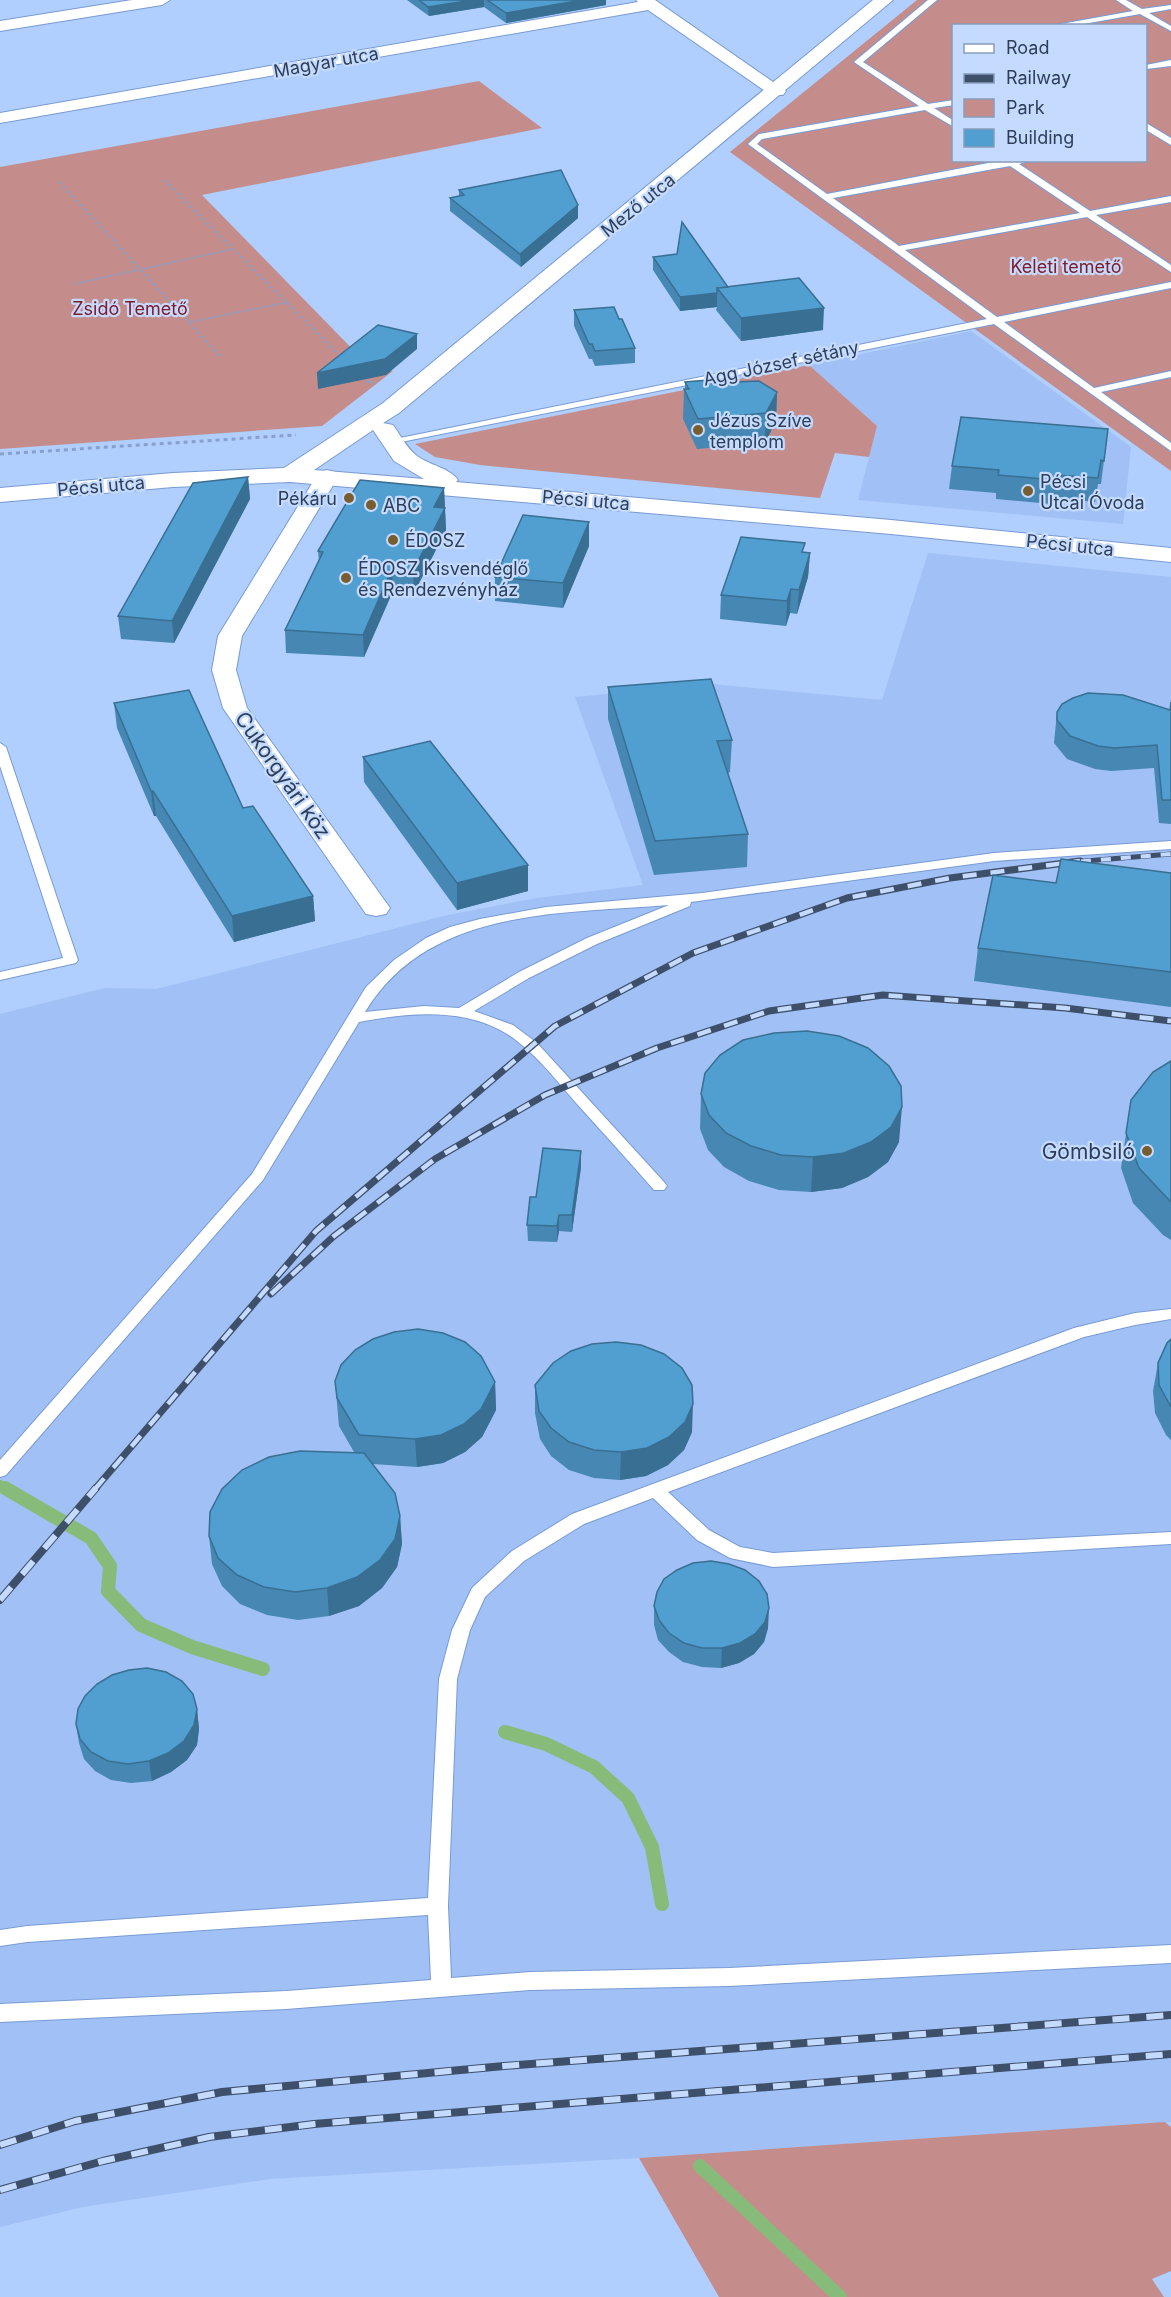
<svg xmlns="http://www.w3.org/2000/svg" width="1171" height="2297" font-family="Inter,sans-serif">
  <rect width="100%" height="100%" fill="#b0cefe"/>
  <path fill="#a1c0f5" d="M971 331 1131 447 1123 524 858 500 877 426 809 365Z
    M928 553 1171 577V2122L639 2158 270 2179 83 2207 0 2227V1014L105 988 156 989 448 915 537 898 643 885 575 697 712 684 882 700Z"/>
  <path fill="#c48d8c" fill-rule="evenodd" d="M917 0H1171V471L730 152ZM954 26H1146V160H954Z
    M479 81 542 128 202 195 369 366 393 371 322 426 0 449V167Z
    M809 365 877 426 869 457 835 453 820 498 480 465 435 457 415 444Z
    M1165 2122 1171 2127V2271L1152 2279 1164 2297H719L639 2158Z"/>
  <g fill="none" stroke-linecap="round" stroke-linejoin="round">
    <path stroke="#87bb7a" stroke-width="10" d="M0 1485 7 1489"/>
    <path stroke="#87bb7a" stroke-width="14" d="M5 1488 91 1538 110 1566 108 1591 141 1625 192 1647 263 1669
      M505 1732 546 1744 594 1767 628 1798 652 1847 662 1904
      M700 2166 840 2297"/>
    <g stroke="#789bd4" stroke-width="2">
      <path id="service" d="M928 0H937L863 62 928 104 954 100V105L934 108 954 121V127L925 110 762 139 757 144 827 194 1004 160H1032L1019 164 1090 211 1171 196V202L1096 215 1171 265V272L1087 217 905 250 997 317 1171 282V288L1004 322 1094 388 1171 371V377L1101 392 1171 443V451L994 324 386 445 385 443 390 440 987 319 748 144 759 134 919 106 854 62ZM1010 166 1080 213 899 246 833 198Z
        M1116 0H1126L1142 9 1171 5V9L1149 13 1171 26V31L1140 14 1072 26H1050L1133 11Z
        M1171 60V66L1146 69V65Z
        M1146 123 1171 138V145L1146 130Z
        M0 743 6 747 78 960 76 963 0 980V972L63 958 0 766Z
        M1171 841V849L994 861 691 902 690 906 597 944 529 978 474 1011 513 1025 537 1043 664 1182 667 1186 664 1190H654C629 1161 603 1133 577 1104 558 1082 540 1059 517 1041 473 1006 411 1012 359 1022L263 1180 6 1475 0 1477V1460L252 1174 366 987 394 960 426 938 450 927 480 919 546 907 702 893 994 853ZM669 905 587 938 519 972 459 1008 424 1006 365 1012C428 907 561 914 669 905Z
        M1171 1309V1319L1135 1325 1084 1337 668 1492 709 1530 740 1547 773 1553 1171 1532V1544L773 1567 730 1558 697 1540 653 1498 584 1524 524 1561 485 1597 470 1630 457 1679 448 1906 451 1978 530 1972 729 1968 1171 1945V1963L729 1986 530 1990 286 2009 0 2022V2004L286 1991 431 1980 428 1915 27 1942 0 1946V1930L27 1926 428 1898 439 1679 452 1630 472 1588 512 1551 572 1514 1074 1328 1135 1313Z"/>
    </g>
    <g stroke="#789bd4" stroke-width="2">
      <path id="minor" d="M132 0H170L162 5 0 31V21Z
        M636 0H655L786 91 783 95H771L648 10 0 123V113L638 2Z
        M327 470 335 472 338 477 242 636 236 670 247 708 390 908 386 914 376 916 366 914 223 708 212 670 218 636 316 477 319 472Z"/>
    </g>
    <g stroke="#789bd4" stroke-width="2">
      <path id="tertiary" d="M873 0H893L399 413 383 423 393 425C401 436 406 447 417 456 429 465 450 468 458 480L456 482 891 520 1171 548V562L891 534 290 482 173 487 0 502V488L173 473 284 468 383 403ZM373 430 394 461 424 479 314 470Z"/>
    </g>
    <path stroke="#88a1ca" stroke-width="2" stroke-dasharray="3 3" stroke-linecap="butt" d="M164 180 341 357
      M59 182 221 357
      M74 284 233 249
      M190 322 288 302"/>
    <path stroke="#88a1ca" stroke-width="3" stroke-dasharray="4 4" stroke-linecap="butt" d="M361 377 364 381 376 383
      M0 454 296 435"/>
    <use href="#service" fill="#fff" fill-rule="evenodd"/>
    <use href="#minor" fill="#fff" fill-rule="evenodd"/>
    <use href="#tertiary" fill="#fff" fill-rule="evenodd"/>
    <g stroke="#3e4f6a" stroke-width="5">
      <path id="rail-far2" d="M1061 863 1171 854"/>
    </g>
    <g stroke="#3e4f6a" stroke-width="7">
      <path id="rail-far1" d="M271 1294 334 1236 435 1159 545 1095 657 1048 769 1011 883 995 1065 1008 1171 1021
        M95 1489 316 1231 555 1026 693 953 847 898 950 878 1080 861"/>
    </g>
    <g stroke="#3e4f6a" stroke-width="8">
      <path id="rail" d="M0 1600 96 1488
        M0 2145 75 2121 222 2092 504 2066 1171 2015
        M0 2190 103 2161 209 2137 314 2124 1171 2054"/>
    </g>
    <use href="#rail-far2" stroke="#c4dbff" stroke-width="4" stroke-dasharray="10" stroke-linecap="butt"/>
    <use href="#rail-far1" stroke="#c4dbff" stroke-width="4.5" stroke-dasharray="14" stroke-linecap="butt"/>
    <use href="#rail" stroke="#c4dbff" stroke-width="6" stroke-dasharray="17" stroke-linecap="butt"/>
  </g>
  <path fill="#4688b3" d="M407 0H606V5L506 23 484 7 429 16Z
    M459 190 578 218 521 267 450 211V198L459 196Z
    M677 254 728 287 823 330 741 341 716 310 717 307 680 311 653 270V257Z
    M574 310 619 319 635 348V363L595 366 592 359H589L574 326Z
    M685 382H734L777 392 776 421 765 443 697 449 683 419 684 389H685Z
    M1108 429 1101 484H1098L1095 502 1052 498 1051 504 996 499V493L949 489 952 466Z
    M248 477 250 499 174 643 121 639 118 616Z
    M444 488 446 530 414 593 393 591 364 657 286 653 285 630 319 561 318 551Z
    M589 546 563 608 495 601V577Z
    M804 553H810L808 577 797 614 790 613 786 626 720 619 721 595Z
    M608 687 732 740 730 772 728 773 748 834 747 867 654 875 608 719Z
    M1171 699V824L1159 823 1154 768 1111 771 1095 769 1067 759 1054 743 1057 712 1170 709Z
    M114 703 243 808 313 896 315 921 234 942 156 816H154L117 728Z
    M363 757 528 891 457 910 364 782Z
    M1171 873V1007L974 981 978 948 1056 883Z
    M1171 1061V1240L1163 1235 1133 1203 1121 1168 1131 1100Z
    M701 1094 899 1142 888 1162 868 1177 842 1188 811 1192 779 1190 749 1181 724 1167 708 1150 700 1129Z
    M581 1167 572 1232 559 1231 557 1242 528 1241 527 1225 536 1197Z
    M1171 1339V1440L1166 1435 1155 1413 1153 1391 1158 1363Z
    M335 1381 495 1382 496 1410 482 1437 465 1452 443 1463 417 1467 373 1464 400 1516 402 1544 397 1567 382 1588 359 1606 329 1616 298 1620 267 1615 240 1604 222 1586 212 1564 209 1536 354 1452 339 1426Z
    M535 1385 692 1432 684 1450 668 1465 646 1476 620 1480 594 1478 569 1470 551 1456 540 1439 535 1413Z
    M654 1606 768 1628 764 1642 754 1654 739 1663 721 1668 702 1667 683 1662 669 1652 658 1640 654 1625Z
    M197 1709 199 1729 197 1745 187 1760 171 1772 152 1781 131 1783 111 1780 95 1771 84 1759 79 1743 76 1724Z"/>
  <path fill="#396f92" d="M472 0H484V7L429 16 428 7Z
    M582 0H606V5L506 23V13Z
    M578 205V218L521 267 520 254Z
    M717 293V307L680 311V297Z
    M824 308 823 330 741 341V318Z
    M417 334V349L386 375 318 389 317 373Z
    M777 392 776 421 765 443 766 413Z
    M248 477 250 499 174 643 172 621Z
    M444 488 446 530 414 593 413 571 434 507Z
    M589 522V546L563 608V583Z
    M810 553 808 577 797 614 799 590Z
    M392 569 393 591 364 657 363 635Z
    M791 589 790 613 786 626 787 601Z
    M151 791H153L156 816H154Z
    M528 865V891L457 910V883Z
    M313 896 315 921 234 942 232 916Z
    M902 1107 899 1142 888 1162 868 1177 842 1188 811 1192 813 1157Z
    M581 1151V1167L572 1232V1215Z
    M559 1215V1231L557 1242V1226Z
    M495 1382 496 1410 482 1437 465 1452 443 1463 417 1467 415 1439Z
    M693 1404 692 1432 684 1450 668 1465 646 1476 620 1480 621 1452Z
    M400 1516 402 1544 397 1567 382 1588 359 1606 329 1616 327 1588Z
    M769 1608 768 1628 764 1642 754 1654 739 1663 721 1668 722 1648Z
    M197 1709 199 1729 197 1745 187 1760 171 1772 152 1781 149 1761Z"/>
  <path fill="#519ed0" stroke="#396f92" stroke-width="1.5" d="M419 0H472L428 7Z
    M487 0H582L506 13Z
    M561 170 578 205 520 254 450 198 464 195 459 190Z
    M682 222 728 287 717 288V293L680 297 653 257 677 254Z
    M799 278 824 308 741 318 717 288Z
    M614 307 619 319H622L635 348 595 351 592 344H589L574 310Z
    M378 325 417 334 385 359 317 373Z
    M732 378 734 382 759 381 777 392 766 413 698 419 684 389H689L685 382Z
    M961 417 1108 429 1104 461 1101 460 1098 478 1055 475 1054 480 998 475 999 470 952 466Z
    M248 477 172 621 118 616 193 483Z
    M360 480 444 488 434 507 445 508 413 571 392 569 363 635 285 630 323 552 318 551Z
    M523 515 589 522 563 583 495 577Z
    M741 537 805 543 802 552 810 553 799 590 791 589 787 601 721 595Z
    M711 679 732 740 717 741 748 834 655 841 608 687Z
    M189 690 243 808 253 806 313 896 232 916 153 791H151L114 703Z
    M1088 693 1123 695 1170 710 1171 702V800H1162L1157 745 1114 748 1098 746 1070 736 1057 720V712L1062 704 1073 698Z
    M430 741 528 865 457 883 363 757Z
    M1061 859 1171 873V972L978 948 993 875 1056 883Z
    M807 1031 839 1036 868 1048 889 1066 901 1086 902 1107 891 1127 871 1142 844 1153 813 1157 781 1155 751 1146 726 1133 709 1115 701 1094 705 1073 720 1055 743 1040 774 1033Z
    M1171 1061V1202L1169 1200 1139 1168 1126 1133 1131 1100 1153 1072Z
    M543 1148 581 1151 572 1215H559L557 1226 527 1225 530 1197H536Z
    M418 1329 443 1333 465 1342 481 1356 495 1382 481 1409 464 1424 441 1435 415 1439 359 1435 337 1398 335 1381 341 1365 355 1350 373 1339 394 1332Z
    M1171 1339V1407L1159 1385 1158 1363 1167 1343Z
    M616 1342 641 1345 664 1354 682 1368 692 1385 693 1404 685 1422 669 1437 647 1448 621 1452 594 1450 569 1442 551 1428 539 1411 535 1385 553 1363 571 1351 592 1344Z
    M300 1451 364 1453 395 1493 400 1516 395 1539 380 1560 357 1577 327 1588 295 1592 264 1587 237 1575 218 1558 209 1536 210 1512 222 1489 242 1470 269 1457Z
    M711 1561 729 1564 745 1570 759 1581 767 1594 769 1608 765 1622 755 1634 740 1643 722 1648H702L684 1643 669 1633 659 1620 654 1606 657 1592 664 1579 677 1570 693 1563Z
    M147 1668 166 1672 182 1681 193 1694 197 1709 194 1725 184 1741 168 1753 149 1761 128 1764 108 1761 91 1752 80 1739 76 1724 78 1709 85 1696 97 1684 112 1675 129 1670Z"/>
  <g fill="#775d2f" stroke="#c4dbff" stroke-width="2">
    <circle cx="698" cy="430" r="6"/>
    <circle cx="1028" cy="491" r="6"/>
    <circle cx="349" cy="498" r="6"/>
    <circle cx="371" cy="505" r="6"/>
    <circle cx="393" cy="540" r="6"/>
    <circle cx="346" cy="578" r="6"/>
    <circle cx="1147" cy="1151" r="6"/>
  </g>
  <g text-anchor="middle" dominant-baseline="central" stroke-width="4.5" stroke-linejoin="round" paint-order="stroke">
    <g font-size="18" fill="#2e3e56" stroke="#c4dbff">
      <text transform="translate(326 62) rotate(-10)">Magyar utca</text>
      <text transform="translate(638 205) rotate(-39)">Mező utca</text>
      <text transform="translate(781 363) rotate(-12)">Agg József sétány</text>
      <text transform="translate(101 486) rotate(-5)">Pécsi utca</text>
      <text transform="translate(586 500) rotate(5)">Pécsi utca</text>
      <text transform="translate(1070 545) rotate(6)">Pécsi utca</text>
    </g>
    <g font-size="18" fill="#811b28" stroke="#c4dbff">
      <text x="1066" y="266">Keleti temető</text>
      <text x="130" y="308">Zsidó Temető</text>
    </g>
    <g font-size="18" fill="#2e3e56" stroke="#c4dbff" text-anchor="start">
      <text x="710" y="420">Jézus Szíve<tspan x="710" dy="21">templom</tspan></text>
      <text x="1040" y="481">Pécsi<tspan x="1040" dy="21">Utcai Óvoda</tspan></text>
      <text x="337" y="498" text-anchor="end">Pékáru</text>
      <text x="383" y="505">ABC</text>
      <text x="405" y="540">ÉDOSZ</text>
      <text x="358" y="568">ÉDOSZ Kisvendéglő<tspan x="358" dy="21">és Rendezvényház</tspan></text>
    </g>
    <g font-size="21" fill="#2e3e56" stroke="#c4dbff">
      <text transform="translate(283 775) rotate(55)">Cukorgyári köz</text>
    </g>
    <g font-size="21" fill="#2e3e56" stroke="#c4dbff" text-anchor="end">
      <text x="1135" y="1151">Gömbsiló</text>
    </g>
  </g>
  <rect x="952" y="24" width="195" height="138" fill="#c4dbff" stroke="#889cbb" stroke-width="1.5"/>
  <rect x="964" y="44" width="30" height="9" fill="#ffffff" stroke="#889cbb" stroke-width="1.5"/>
  <text x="1006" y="54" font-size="18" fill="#2e3e56">Road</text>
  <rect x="964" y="74" width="30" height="9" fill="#3e4f6a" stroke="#889cbb" stroke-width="1.5"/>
  <text x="1006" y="84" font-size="18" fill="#2e3e56">Railway</text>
  <rect x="964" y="99" width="30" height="18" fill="#c48d8c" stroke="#889cbb" stroke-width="1.5"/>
  <text x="1006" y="114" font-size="18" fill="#2e3e56">Park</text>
  <rect x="964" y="129" width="30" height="18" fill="#519ed0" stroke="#889cbb" stroke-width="1.5"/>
  <text x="1006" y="144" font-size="18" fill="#2e3e56">Building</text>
</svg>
